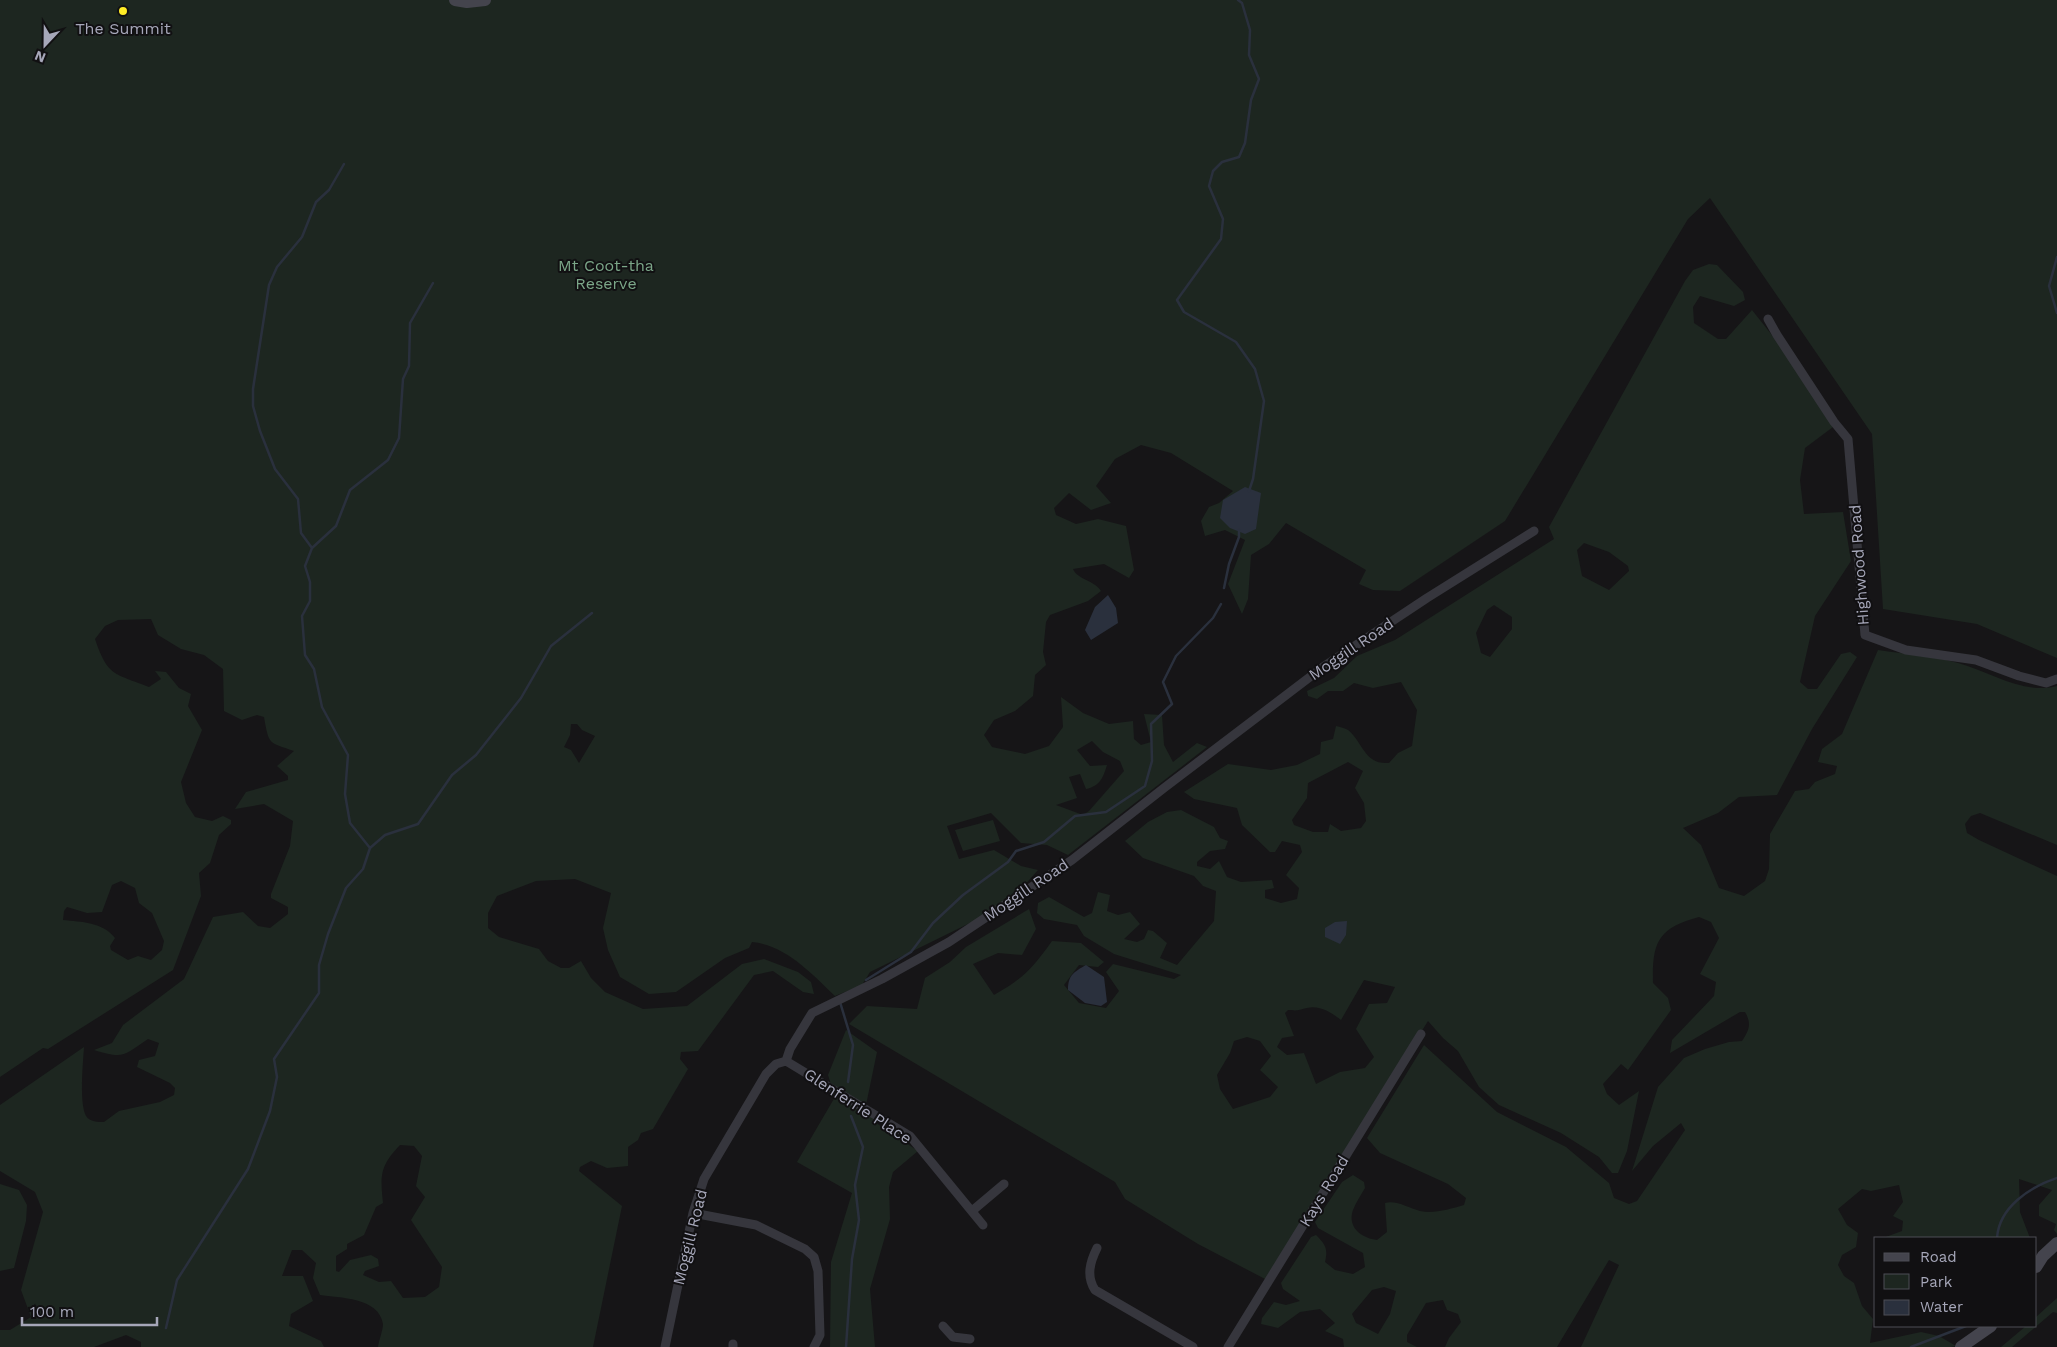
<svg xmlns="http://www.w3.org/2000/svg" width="2057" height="1347" font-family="'Work Sans',sans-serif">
  <rect width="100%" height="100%" fill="#161517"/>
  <path fill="#1d2620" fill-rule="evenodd" d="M0 0H2057V658L1977 624 1883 609 1872 434 1710 198 1688 219 1505 521 1400 591 1373 590 1359 584 1366 570 1286 523 1269 544 1251 555 1248 599 1242 614 1228 584 1245 540 1225 530 1205 536 1201 521 1209 507 1219 503 1233 491 1171 453 1141 445 1115 459 1096 486 1111 503 1091 510 1069 493 1054 508 1056 515 1076 524 1098 519 1126 526 1134 570 1129 578 1104 564 1073 569C1078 580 1094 580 1101 591L1088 601 1050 615 1046 622 1043 652 1046 665 1035 675 1033 696 1015 711 994 720 984 735 992 747 1025 754 1049 746 1063 727 1061 697 1083 713 1109 724 1133 721 1134 739 1141 745 1151 742 1144 714 1162 715 1164 745 1173 762 1197 743 1207 747 1068 855 1047 845 1021 843 991 813 947 826 959 859 994 850 1021 866 1038 870 1013 898 976 920 870 972 862 985 835 996C812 974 786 945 752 942L749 948 725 958 676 992 649 994 620 977 608 950 603 928 611 893 575 879 536 881 497 896 488 913V928L499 937 539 949 548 961 561 968H569L581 961 591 978 605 992 643 1009 687 1006 742 964 764 959 798 972 811 982 814 994 803 992 773 971 754 975 698 1051 681 1052 680 1059 688 1069 653 1129 641 1133 638 1140 628 1147V1166L607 1168 591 1161 580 1167 579 1171 622 1206 593 1347H378C379 1340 383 1330 383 1324 379 1297 339 1298 320 1295L313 1278 316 1263 302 1250H292L282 1276H303L313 1301 291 1314 289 1326 321 1341 324 1347H141V1342L126 1335 94 1347H0V1330H10L31 1317 21 1290 43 1212 35 1192 0 1171V1105L84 1047C83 1063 79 1103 86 1116 90 1122 98 1122 104 1122L119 1111 160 1102 174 1095 175 1088 170 1083 137 1067 139 1060 155 1056 159 1043 148 1039C123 1056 124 1059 94 1050L112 1043 123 1025 184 979 213 917 243 912 258 926 270 928 288 914V907L271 898V894L290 846 293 821 264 804 235 809 246 792 288 780V776L277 766 294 751C268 742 269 745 264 717L257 715 242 720 224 711 223 669 204 655 181 649 158 635 151 619 118 620 105 626 95 639C108 677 114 673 149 687L161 679 155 671 166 672 179 688 191 694 188 706 202 730 181 782 186 803 195 817 212 821 223 816 231 820V824L219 835 210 863 199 873 201 896 173 970 48 1049 43 1048 0 1077ZM571 724H577L582 730 595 736 579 763 571 750 564 747 570 735ZM1092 741 1103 752 1120 761 1124 771 1089 811 1083 815 1056 805 1077 798 1069 777 1080 774 1086 789C1100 786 1103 778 1107 765L1090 766 1077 750ZM121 881 135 888 139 903 152 913 164 941 162 950 151 960 138 956 128 960 111 950 110 946 115 938C103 922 81 922 63 920L64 911 67 907 87 913 102 912 112 885ZM400 1145 414 1146 422 1156 416 1186 425 1197 411 1220 442 1267 439 1287 425 1297 403 1298 391 1281 379 1282 363 1275 365 1271 379 1266 378 1259 371 1255 350 1260 339 1272 336 1271V1256L347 1249V1244L364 1235 376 1207 383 1203C380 1175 380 1166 400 1145Z
    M1709 264 1717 265 1743 292 1745 300 1734 306 1700 296 1693 307 1694 323 1718 339H1726L1752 310 1791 359 1833 427 1805 448 1800 480 1804 514 1843 512 1851 561 1815 616 1800 682 1808 689H1817L1841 654 1850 652 1857 657 1812 729 1777 795 1739 797 1718 813 1683 828 1701 845 1719 888 1744 896 1765 881 1769 869 1770 834 1795 791 1809 789 1815 782 1835 774 1837 766 1818 762 1822 749 1842 734 1878 650C1905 654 1933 656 1958 663 1991 672 2023 695 2057 686V845L1980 813 1971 816 1965 824 1967 833 1979 840 2057 876V1234L2054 1230 2056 1224 2039 1216V1205L2052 1190 2019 1179 2020 1212 2030 1238H1883L1902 1231 1903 1221 1893 1216 1903 1202 1899 1185 1871 1191 1862 1189 1838 1209 1847 1225 1858 1233 1856 1247 1842 1255 1838 1265 1844 1276 1854 1283 1862 1306 1873 1319 1870 1343 1921 1332 1939 1336 1956 1346 1951 1347H1581L1619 1265 1609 1260 1557 1347H1445L1449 1338 1461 1322 1458 1314 1447 1310 1443 1300 1426 1303 1407 1335V1342L1417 1347H1344L1343 1339 1325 1331 1335 1323 1320 1309 1300 1312 1278 1328 1261 1324 1262 1318 1274 1302 1286 1305 1300 1301 1283 1289 1281 1283 1311 1237 1316 1235C1326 1245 1328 1249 1325 1262L1335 1270 1353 1274 1365 1267 1363 1253 1318 1228 1315 1222 1342 1182 1353 1175 1364 1182 1365 1188C1361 1195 1356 1202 1353 1210 1347 1227 1361 1238 1377 1240L1387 1232 1385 1203C1397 1200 1408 1208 1420 1211 1434 1214 1450 1209 1464 1205L1466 1198 1448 1184 1380 1153 1367 1138 1424 1045 1497 1112 1566 1147 1609 1183 1614 1198 1629 1204 1637 1201 1685 1130 1681 1123 1653 1146 1632 1171 1658 1087 1684 1058 1705 1049 1729 1042 1742 1041C1749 1030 1752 1024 1745 1012H1740L1670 1053 1672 1040 1714 996 1716 982 1700 974 1719 938 1711 922 1699 917C1658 928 1652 942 1653 983L1668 998 1671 1010 1628 1070 1621 1064 1603 1084 1607 1094 1619 1105 1639 1091 1627 1151 1618 1173H1612L1599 1157 1561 1133 1499 1105 1479 1087 1458 1051 1443 1038 1428 1021 1267 1280 1198 1244 1125 1199 1115 1182 849 1024 867 1006 917 1009 925 978 950 962 966 947 1029 909 1036 929 1022 955 998 953 973 964 994 995C1024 978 1032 969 1052 941L1081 943 1104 962 1098 967 1079 965 1064 985 1079 1003 1106 1008 1119 991 1106 972 1113 964 1174 979 1181 975 1114 954 1084 936 1077 925 1044 919 1037 913 1038 903 1049 897 1084 917 1092 913 1098 892 1110 895 1107 911 1118 915 1130 912 1140 924 1124 939 1137 942 1144 939 1148 930 1153 931 1167 943 1160 958 1177 965 1214 921 1216 891 1203 886 1194 876 1143 858 1125 841 1148 822 1167 812 1181 810 1214 827 1220 838 1228 841 1225 849 1210 851 1197 862V866L1210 869 1219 861 1227 877 1241 882 1272 880 1274 888 1265 890V898L1281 903 1297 899 1299 888 1286 875 1302 852 1300 845 1282 841 1275 852H1270L1242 825 1237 808 1194 799 1184 792 1228 764 1271 770 1297 765 1320 754 1321 742 1333 739 1336 726C1340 727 1345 728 1348 730 1363 742 1364 765 1389 763L1398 753 1412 746 1417 710 1401 682 1373 688 1354 683 1343 691H1328L1317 699 1308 696 1307 691 1334 678 1357 656 1395 640 1554 539 1549 527 1685 281 1693 270ZM1584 543 1609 552 1628 566 1629 571 1609 590 1582 576 1577 550ZM1494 605 1512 617V629L1490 657 1481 653 1476 633 1487 610ZM1348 762 1363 771 1355 788 1364 803 1366 821 1361 828 1341 831 1330 824 1328 832H1313L1294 825 1292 820 1307 798 1308 783ZM1364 980 1395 987 1387 1003 1369 1004 1356 1029 1374 1057 1365 1068 1340 1072 1316 1084 1304 1053 1287 1055 1277 1047 1282 1038 1294 1036 1285 1013 1288 1010C1300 1011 1297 1010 1307 1008 1320 1005 1332 1013 1341 1020ZM1247 1037 1260 1041 1271 1056 1260 1070 1278 1087 1270 1097 1233 1109 1220 1089 1217 1075 1230 1053 1234 1041ZM1384 1287 1396 1291 1390 1314 1378 1334 1356 1323 1352 1314 1372 1290Z
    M993 820 1000 841 963 851 955 830Z
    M846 1030 877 1052 866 1105 876 1123 918 1151 893 1172 889 1187 890 1219 870 1289 875 1347H830L831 1262 852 1193 797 1162 835 1097 828 1075Z
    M0 1184 19 1190 27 1205 26 1221 14 1268 0 1271Z
    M2057 1298V1313L2053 1312 2012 1347H2001L2026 1326H2036V1317Z"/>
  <path fill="#2a303d" d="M1245 487 1261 493 1256 529 1245 534 1230 528 1220 518 1223 500Z
    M1108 595 1116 608 1118 623 1091 640 1085 630 1095 607Z
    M1347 921 1346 935 1340 944 1325 937V928L1335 922Z
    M1086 965 1104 977 1107 1002 1101 1006 1085 1003 1068 990C1068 975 1074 972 1086 965Z"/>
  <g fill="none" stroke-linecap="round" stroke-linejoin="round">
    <path stroke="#2a303d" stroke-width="2.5" d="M1238 0 1242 3 1250 30 1249 55 1259 79 1251 100 1245 143 1239 157 1222 162 1213 171 1209 186 1223 219 1221 239 1177 300 1184 312 1236 342 1255 369 1264 401 1253 479 1249 491
      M2057 257 2049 286 2057 313
      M312 548 301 533 298 499 275 469 260 431 253 406V389L269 285 277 267 302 237 316 202 329 190 344 164
      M1224 588 1229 564 1239 537V530
      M370 848 350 823 345 794 348 755 322 707 314 669 305 655 302 616 310 601V582L305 566 312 548 336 526 350 490 388 460 399 438 403 379 409 366 410 323 433 283
      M866 980 911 952 933 923 963 895 1008 862 1016 851 1044 842 1075 816 1106 812 1145 786 1152 761 1151 724 1172 704 1163 682 1176 656 1213 618 1221 604
      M840 1002 853 1045 848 1082
      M1997 1238C1999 1207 2030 1187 2057 1178
      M166 1328 177 1280 248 1169 270 1111 277 1077 274 1059 319 993V965L328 934 346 888 363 869 370 848 385 835 418 824 452 775 476 755 521 698 551 646 592 613
      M846 1347 852 1259 859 1220 855 1185 863 1147 851 1116
      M1911 1347 1966 1326"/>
    <path stroke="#36363d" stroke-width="9" d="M1768 319 1777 335 1834 422 1848 439 1865 635 1906 650 1976 660 2019 676 2046 683 2057 679
      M786 1061 790 1049 812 1013 882 979 949 942 1072 860 1164 788 1323 667 1427 598 1534 531
      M786 1061 910 1136 983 1225
      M972 1211 1004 1184
      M693 1213 756 1225 805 1249 814 1257 818 1271 820 1335 814 1347
      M1097 1248C1090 1262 1086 1276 1095 1290L1193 1347
      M943 1326 953 1337 970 1339
      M733 1344V1347
      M665 1347 693 1213 704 1179 766 1074 776 1064 786 1061
      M1228 1347 1421 1034"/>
    <path stroke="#44444d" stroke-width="12" d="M455 0 467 2 485 0
      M2036 1267 2043 1256 2057 1243
      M1961 1347 1991 1326"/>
  </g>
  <circle fill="#ffec26" stroke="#111012" stroke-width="2" cx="123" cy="11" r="5"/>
  <g text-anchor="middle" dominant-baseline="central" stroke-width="4" stroke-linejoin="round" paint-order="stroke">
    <g font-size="16" fill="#a6a7b9" stroke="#111012">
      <text x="123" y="28">The Summit</text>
    </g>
    <g font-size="16" fill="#7ba688" stroke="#111012">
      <text x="606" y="265">Mt Coot-tha<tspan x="606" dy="18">Reserve</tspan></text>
    </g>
    <g font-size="16" fill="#a6a7b9" stroke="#111012">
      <text transform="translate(1859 565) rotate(-94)">Highwood Road</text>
      <text transform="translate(1351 649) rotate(-34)">Moggill Road</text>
      <text transform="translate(1026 890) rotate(-34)">Moggill Road</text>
      <text transform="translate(858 1106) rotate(33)">Glenferrie Place</text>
      <text transform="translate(1324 1191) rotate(-59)">Kays Road</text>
      <text transform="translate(690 1237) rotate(-76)">Moggill Road</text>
    </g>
  </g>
  <rect x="1874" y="1237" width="162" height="90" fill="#111012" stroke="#4d4c55"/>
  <rect x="1884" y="1253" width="25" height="8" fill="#44444d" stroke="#4d4c55"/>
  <text x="1920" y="1262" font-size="15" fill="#a6a7b9">Road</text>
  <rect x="1884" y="1274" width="25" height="15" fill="#1d2620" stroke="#4d4c55"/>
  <text x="1920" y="1287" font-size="15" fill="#a6a7b9">Park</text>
  <rect x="1884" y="1300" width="25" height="15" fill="#2a303d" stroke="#4d4c55"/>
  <text x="1920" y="1312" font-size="15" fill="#a6a7b9">Water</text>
  <g transform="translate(45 45) rotate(202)" stroke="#111012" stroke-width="4" paint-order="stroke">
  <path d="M0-4L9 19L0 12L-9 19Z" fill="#a6a7b9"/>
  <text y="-8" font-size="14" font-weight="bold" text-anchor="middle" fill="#a6a7b9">N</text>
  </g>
  <path d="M22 1317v8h135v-8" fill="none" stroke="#a6a7b9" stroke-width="2.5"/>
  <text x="30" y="1317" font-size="15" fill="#a6a7b9" stroke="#111012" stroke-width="4" paint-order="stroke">100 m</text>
</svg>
